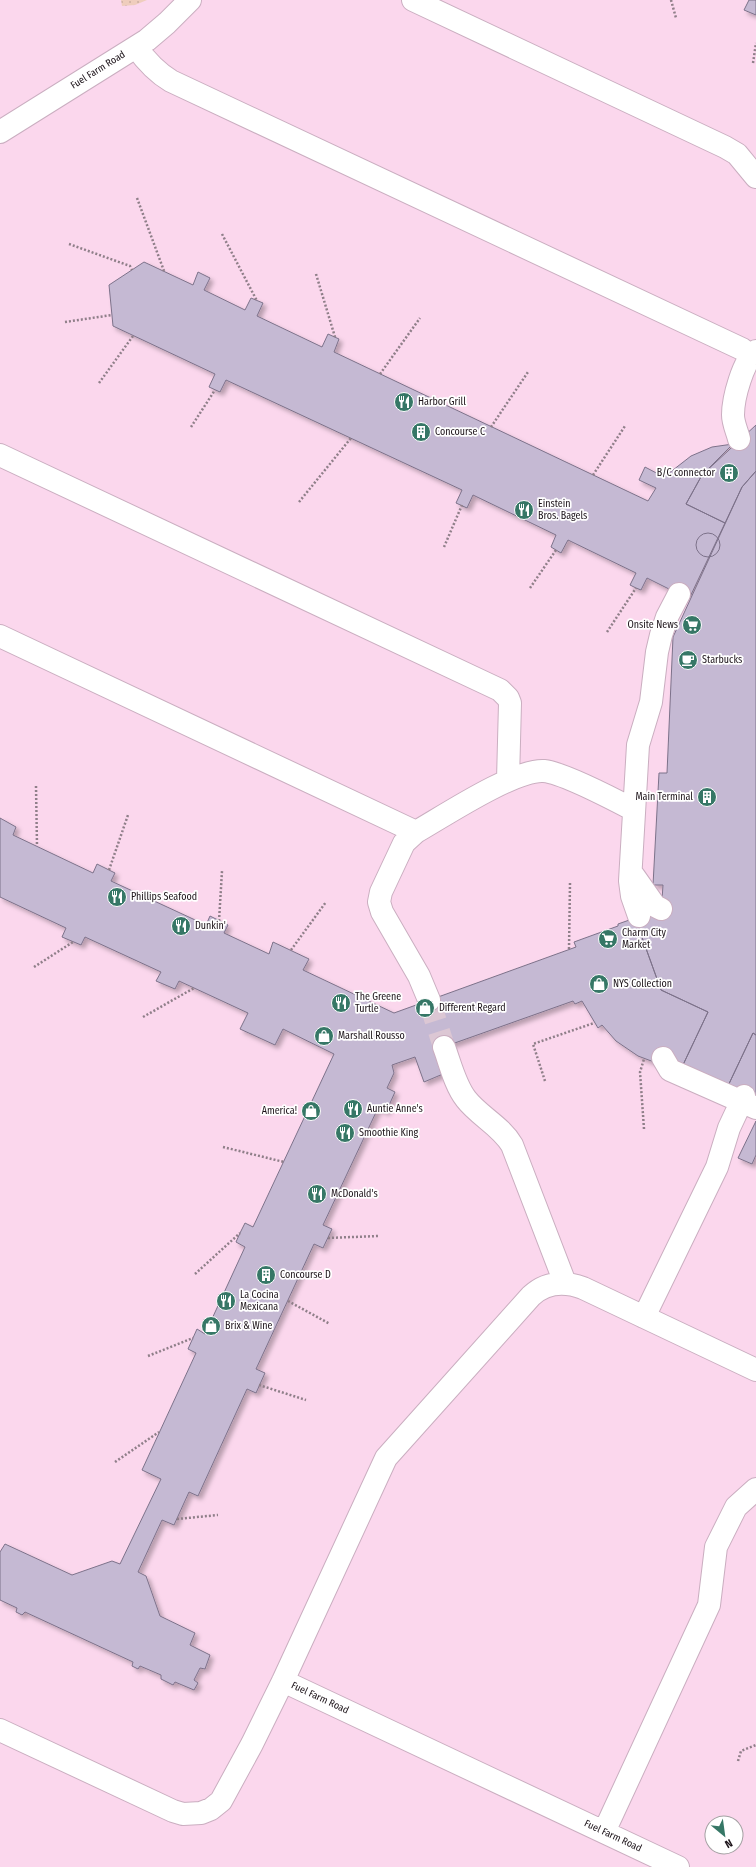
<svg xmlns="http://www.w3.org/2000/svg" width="756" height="1867" font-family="'Fira Sans Condensed',sans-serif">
  <defs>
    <pattern id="grass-dots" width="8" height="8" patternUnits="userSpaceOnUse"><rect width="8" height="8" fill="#efcdbd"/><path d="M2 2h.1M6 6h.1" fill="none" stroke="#ccafa2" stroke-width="1.8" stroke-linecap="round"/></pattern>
    <filter id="shadow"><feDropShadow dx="3.5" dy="3.5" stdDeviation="2" flood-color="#0004"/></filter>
  </defs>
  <rect width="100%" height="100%" fill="#fee7f5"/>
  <path fill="#fbd7ed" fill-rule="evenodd" d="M0 0H756V1867H0ZM712 1823H736V1847H712Z"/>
  <path fill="url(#grass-dots)" d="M121 0H147L135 5 122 6Z"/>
  <path fill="#c5b9d3" stroke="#7d728a" filter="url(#shadow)" d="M749 0H756V15L744 10Z
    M144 262 193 285 198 272 210 278 204 290 245 310 251 298 263 303 257 316 322 347 328 334 339 339 334 352 648 501 656 488 639 480 645 467 664 477 691 456 712 447 733 444 702 475 686 504 725 523 689 599 647 578 641 590 636 588 630 585 636 573 568 540 561 553 551 547 556 535 473 495 467 508 456 503 462 490 226 380 220 392 209 387 215 374 113 326 109 285Z
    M756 425V471L742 487 725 523 686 504 702 475Z
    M756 471V1035L753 1033 727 1088 682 1067 708 1012 661 990 635 918 647 913 661 914 663 885H653L659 773H667L673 637 742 487Z
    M696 545a12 12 0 1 1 24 0a12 12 0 1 1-24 0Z
    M0 818 16 827 13 835 93 873 97 864 115 873 111 881 206 925 210 916 228 925 224 933 269 954 273 942 309 959 303 970 394 1013 576 947 574 942 618 926V924L635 918 661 990 708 1012 682 1067 654 1062 638 1056 616 1041 602 1025 598 1028 582 1001 575 1004 573 1001 435 1050 443 1074 424 1082 415 1057 392 1065 394 1073 387 1088 395 1092 386 1112 378 1108 323 1225 332 1229 323 1248 314 1244 256 1369 265 1373 256 1393 247 1389 198 1496 189 1492 174 1525 162 1520 138 1572 146 1576 160 1616 195 1633 190 1645 210 1655 205 1669 200 1668 194 1680 198 1683 194 1690 175 1682 173 1685 161 1679V1675L140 1666 138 1669 132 1666 133 1662 25 1612 22 1615 16 1612 17 1608 0 1600V1552L5 1544 72 1575 112 1561 120 1564 161 1479 142 1470 196 1353 188 1349 197 1329 205 1334 245 1247 236 1242 240 1233 245 1223 253 1227 334 1054 283 1029 275 1045 240 1029 248 1013 179 981 175 989 156 981 161 972 85 937 81 945 62 937 66 928 0 897Z
    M753 1033 756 1035V1102L727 1088Z
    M756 1121V1155L752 1164 738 1158Z"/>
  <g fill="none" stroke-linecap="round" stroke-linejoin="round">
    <path stroke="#dcc7d4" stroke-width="22" stroke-dasharray="22 11" stroke-linecap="butt" d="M429 1000 444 1047"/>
    <g stroke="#caaec0" stroke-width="24">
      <path id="minor" d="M413 0 725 147 737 154 756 177
        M136 47C146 61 156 72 171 81L742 349 750 355
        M0 132 147 40 167 23 190 0
        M739 439C737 431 733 423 733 415 733 398 743 361 756 351
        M0 455 500 690 508 698 510 703 508 780
        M0 636 416 832
        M631 872 655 906 661 909
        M639 916 632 896 630 881 638 745 651 702 657 652 661 635 667 617 679 594
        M429 1000 419 976 382 912 379 902 381 892 404 843 416 832C444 816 515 769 544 771 564 773 615 800 634 810
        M444 1047C450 1063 455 1085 466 1099 479 1116 501 1126 512 1145L565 1283
        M663 1058 670 1070 756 1108
        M644 1317 717 1167 729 1128 744 1096
        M283 1681 678 1867
        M0 1730 173 1811 183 1814 201 1813 211 1809 221 1801 252 1744 283 1681 386 1458 531 1296C546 1282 564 1281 583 1288L756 1370
        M604 1832 709 1605 716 1547 736 1507 756 1489"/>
    </g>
    <path stroke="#8f7f89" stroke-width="2.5" stroke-dasharray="2 2" stroke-linecap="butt" d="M671 0 676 18
      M753 63 756 43
      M137 198 164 271
      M222 234 257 301
      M69 244 130 266 132 270
      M316 274 335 337
      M65 322 112 315
      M380 374 420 318
      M99 383 133 336
      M191 427 215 390
      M491 427 528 372
      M593 475 625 426
      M299 502 351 438
      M444 547 462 505
      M530 588 556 550
      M607 632 636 588
      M36 786 37 846
      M109 870 128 815
      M219 921 222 871
      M569 949 570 883
      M291 950 326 902
      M34 967 73 942
      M143 1017 194 988
      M545 1081 533 1044 594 1023
      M644 1129 640 1072 644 1059
      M223 1147 284 1162
      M328 1238 378 1236
      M195 1274 240 1233
      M288 1301 330 1324
      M148 1356 193 1338
      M259 1385 306 1400
      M115 1462 159 1432
      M177 1519 218 1515
      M738 1761 741 1751 756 1745"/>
    <use href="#minor" stroke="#fff" stroke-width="22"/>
  </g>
  <defs>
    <g id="restaurant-disc" transform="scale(1)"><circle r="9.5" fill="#367766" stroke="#fff"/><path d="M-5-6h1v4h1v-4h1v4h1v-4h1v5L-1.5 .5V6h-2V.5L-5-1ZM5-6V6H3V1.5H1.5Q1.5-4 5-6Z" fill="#fff"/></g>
    <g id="building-disc" transform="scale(1)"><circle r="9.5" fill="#367766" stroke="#fff"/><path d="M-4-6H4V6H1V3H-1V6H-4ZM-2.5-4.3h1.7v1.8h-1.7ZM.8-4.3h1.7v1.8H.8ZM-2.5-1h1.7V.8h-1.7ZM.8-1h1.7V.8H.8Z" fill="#fff"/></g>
    <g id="supermarket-disc" transform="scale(1)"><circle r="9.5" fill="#367766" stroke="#fff"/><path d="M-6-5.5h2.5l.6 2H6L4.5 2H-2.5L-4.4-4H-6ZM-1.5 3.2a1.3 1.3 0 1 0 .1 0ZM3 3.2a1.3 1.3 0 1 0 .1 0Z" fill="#fff"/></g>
    <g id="cafe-disc" transform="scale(1)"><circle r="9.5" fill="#367766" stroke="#fff"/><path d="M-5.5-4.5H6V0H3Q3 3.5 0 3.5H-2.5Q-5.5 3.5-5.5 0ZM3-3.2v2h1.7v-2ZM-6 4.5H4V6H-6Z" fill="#fff"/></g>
    <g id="shop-disc" transform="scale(1)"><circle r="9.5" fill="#367766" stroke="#fff"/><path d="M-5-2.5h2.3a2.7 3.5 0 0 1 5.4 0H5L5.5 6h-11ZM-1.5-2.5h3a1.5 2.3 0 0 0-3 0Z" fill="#fff"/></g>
  </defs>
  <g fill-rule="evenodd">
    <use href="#restaurant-disc" x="404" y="402"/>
    <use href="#building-disc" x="421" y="432"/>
    <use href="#building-disc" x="729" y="473"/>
    <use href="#restaurant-disc" x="524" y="510"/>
    <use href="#supermarket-disc" x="692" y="625"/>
    <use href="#cafe-disc" x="688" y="660"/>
    <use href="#building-disc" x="707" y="797"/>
    <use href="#restaurant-disc" x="117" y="897"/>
    <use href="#restaurant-disc" x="181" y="926"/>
    <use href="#supermarket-disc" x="608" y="939"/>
    <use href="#shop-disc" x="599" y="984"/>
    <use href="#restaurant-disc" x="341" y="1003"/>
    <use href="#shop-disc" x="425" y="1008"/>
    <use href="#shop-disc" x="324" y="1036"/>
    <use href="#restaurant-disc" x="353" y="1109"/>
    <use href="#shop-disc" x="311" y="1111"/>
    <use href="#restaurant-disc" x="345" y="1133"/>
    <use href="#restaurant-disc" x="317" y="1194"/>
    <use href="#building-disc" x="266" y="1275"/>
    <use href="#restaurant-disc" x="226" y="1301"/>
    <use href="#shop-disc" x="211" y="1326"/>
  </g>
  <g text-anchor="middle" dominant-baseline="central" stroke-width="3.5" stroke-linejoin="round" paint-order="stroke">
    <g font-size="10" fill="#1c1319" stroke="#fff">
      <text transform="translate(98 70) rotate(-32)">Fuel Farm Road</text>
      <text transform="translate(320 1698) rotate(25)">Fuel Farm Road</text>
      <text transform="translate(613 1836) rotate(25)">Fuel Farm Road</text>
    </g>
    <g font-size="10" fill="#1c1319" stroke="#fff" text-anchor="start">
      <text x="418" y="402">Harbor Grill</text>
      <text x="435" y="432">Concourse C</text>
      <text x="715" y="473" text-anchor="end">B/C connector</text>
      <text x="538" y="504">Einstein<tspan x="538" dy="12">Bros. Bagels</tspan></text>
      <text x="678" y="625" text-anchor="end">Onsite News</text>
      <text x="702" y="660">Starbucks</text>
      <text x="693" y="797" text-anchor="end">Main Terminal</text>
      <text x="131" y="897">Phillips Seafood</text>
      <text x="195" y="926">Dunkin'</text>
      <text x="622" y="933">Charm City<tspan x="622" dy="12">Market</tspan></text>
      <text x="613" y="984">NYS Collection</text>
      <text x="355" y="997">The Greene<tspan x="355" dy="12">Turtle</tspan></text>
      <text x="439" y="1008">Different Regard</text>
      <text x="338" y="1036">Marshall Rousso</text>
      <text x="367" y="1109">Auntie Anne's</text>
      <text x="297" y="1111" text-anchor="end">America!</text>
      <text x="359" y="1133">Smoothie King</text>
      <text x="331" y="1194">McDonald's</text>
      <text x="280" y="1275">Concourse D</text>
      <text x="240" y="1295">La Cocina<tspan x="240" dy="12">Mexicana</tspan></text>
      <text x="225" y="1326">Brix &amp; Wine</text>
    </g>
  </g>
  <g transform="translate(724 1835) rotate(151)"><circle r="19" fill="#ffffff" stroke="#a4a1a3"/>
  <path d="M0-3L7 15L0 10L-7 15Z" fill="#367766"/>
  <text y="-6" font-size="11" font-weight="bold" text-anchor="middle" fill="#1c1319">N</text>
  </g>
</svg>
